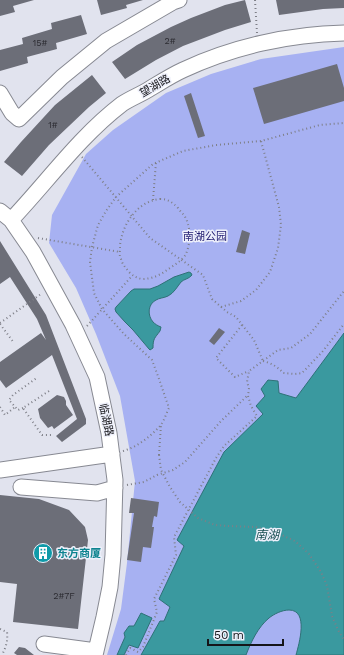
<svg xmlns="http://www.w3.org/2000/svg" width="344" height="655" font-family="'Work Sans','Noto Sans SC',sans-serif">
  <rect width="100%" height="100%" fill="#e1e3ee"/>
  <path fill="#a7b1f2" d="M344 47V655H107L121 609 127 563 135 481 120 396 96 334 76 288 49 243 52 215 86 154 113 130 166 93 211 74 261 59Z"/>
  <path fill="#3a999f" stroke="#2f7177" d="M189 272 191 273 192 275C189 279 184 279 181 282 177 287 174 293 168 296 164 298 159 298 156 300 148 304 147 315 153 322 155 324 158 326 161 327L160 331C155 338 153 338 153 348L150 350 149 349 133 330 125 322 116 312 115 309 116 307 131 291 134 289H150L158 286 174 277Z
    M344 333V655H296C299 644 309 610 289 610 282 610 274 614 269 618 258 627 251 642 246 655H141L160 621H164L170 607 159 599 184 546 177 540 224 452 263 414 256 406 265 396 261 389 268 380 278 381 279 393 296 398Z
    M141 613 152 618 138 648 129 645 124 655H117L125 637 124 633 129 626H134Z"/>
  <path fill="#6c6e78" d="M0 0H34L13 6 15 12 0 16Z
    M97 0H143L126 5 127 8 101 15Z
    M245 0 251 22 225 30 183 46 156 60 125 79 112 62 137 45 171 27 191 18 225 5Z
    M276 0H344V8L323 9 279 15Z
    M81 15 87 34 56 43 57 49 27 57 28 63 0 71V50L23 44 22 38 52 29 51 23Z
    M337 64 344 88V101L264 124 253 88Z
    M92 75 106 93 89 107 49 145 22 176 4 162 21 142 55 105Z
    M191 93 205 136 198 138 184 96Z
    M242 230 250 233 245 254 236 252Z
    M0 241 46 315 86 419V424L62 442 56 436 77 419 52 355 6 388 0 380V362L41 333 46 340 37 319 10 277 0 284Z
    M219 328 225 332 214 345 209 341Z
    M57 395 64 397 66 401V405L73 415 54 429 52 426 48 428 40 418 38 409Z
    M0 495 39 499 69 510 85 527 88 540 78 629 13 622 17 584 0 582Z
    M131 498 159 502 157 517 154 516 152 527H154L151 548 143 547 141 562 127 560 134 513H129Z
    M19 647 25 648 34 655H17L14 653Z"/>
  <g fill="none" stroke-linecap="round" stroke-linejoin="round">
    <g stroke="#878992" stroke-width="17">
      <path id="minor" d="M0 93 12 113 19 119 62 77 106 41 173 2 179 0
        M0 211 11 220 33 252 73 325 97 377 109 433 115 480 113 555 110 587 104 617 95 655
        M11 220C48 181 79 137 122 104 131 98 142 94 151 88 161 82 172 75 183 70 232 47 289 34 344 33
        M0 470 112 454
        M21 487 97 493 115 488
        M44 644 96 651"/>
    </g>
    <path stroke="#7e7f87" stroke-width="2" stroke-dasharray="1 3" stroke-linecap="butt" d="M255 0 257 33
      M82 157 150 238 203 275 212 299 227 312 236 317 254 340 263 361
      M160 199C168 199 172 202 178 208 180 211 182 213 184 215 191 226 191 242 186 254 182 261 174 265 167 270 160 275 152 279 142 279 137 278 133 276 129 272 126 268 122 264 121 259 119 256 120 251 120 247 121 226 137 201 160 199Z
      M153 200 156 162
      M38 238 120 252
      M221 307 241 301 256 290 270 272 278 248 281 225 279 207 261 141
      M0 323 41 294
      M0 324 14 343
      M242 325 216 358 235 377 249 371
      M87 326 132 276
      M263 361C271 363 278 367 283 373L295 374 302 373 323 351 344 324
      M49 391 23 408 42 435H53
      M0 407 5 415 15 407
      M23 408 18 410 9 400 13 395 38 377
      M123 451C137 447 150 437 160 426 164 421 166 414 169 408L159 379 152 360 124 334 102 309 94 293 90 262 92 247 98 225 106 211 116 197 153 164 183 151 216 145 261 141 320 125 344 123
      M159 455 161 425
      M127 485 144 482 157 475 173 470 185 462 221 421 247 396
      M0 629 7 632C8 641 6 647 2 655
      M126 655 130 648 138 652 143 647 157 612 154 599 176 555 174 537 216 458 224 446 257 416 251 406 248 396 249 388 247 382 249 371 278 350 291 348 310 334 344 291"/>
    <use href="#minor" stroke="#fff" stroke-width="15"/>
    <path stroke="#7e7f87" stroke-width="2" stroke-dasharray="1 3" stroke-linecap="butt" d="M159 455 161 470 170 487 180 502 198 518 215 525 229 526 256 527 277 533 295 541 309 554 321 572 327 586 332 616 338 630 344 640"/>
  </g>
  <defs>
    <g id="building-disc" transform="scale(1)"><circle r="9.5" fill="#0f9aa8" stroke="#eef0fb"/><path d="M-4-6H4V6H1V3H-1V6H-4ZM-2.5-4.3h1.7v1.8h-1.7ZM.8-4.3h1.7v1.8H.8ZM-2.5-1h1.7V.8h-1.7ZM.8-1h1.7V.8H.8Z" fill="#fff"/></g>
  </defs>
  <g fill-rule="evenodd">
    <use href="#building-disc" x="43" y="553"/>
  </g>
  <g text-anchor="middle" dominant-baseline="central" stroke-width="3" stroke-linejoin="round" paint-order="stroke">
    <g font-size="9" fill="#2b2b31">
      <text x="170" y="41">2#</text>
      <text x="40" y="43">15#</text>
      <text x="53" y="125">1#</text>
      <text x="64" y="596">2#7F</text>
    </g>
    <g font-size="11" fill="#151519" stroke="#eef0fb">
      <text transform="translate(155 86) rotate(-30)">望湖路</text>
      <text transform="translate(106 420) rotate(78)">临湖路</text>
    </g>
    <g font-size="11" fill="#231e73" stroke="#eef0fb">
      <text x="205" y="236">南湖公园</text>
    </g>
    <g font-size="11" font-weight="bold" fill="#0d838f" stroke="#eef0fb" text-anchor="start">
      <text x="57" y="553">东方商厦</text>
    </g>
    <g font-size="12" font-style="italic" fill="#164c50" stroke="#eef0fb">
      <text x="267" y="535">南湖</text>
    </g>
  </g>
  <path d="M208 639v6h75v-6" fill="none" stroke="#151519" stroke-width="2"/>
  <text x="214" y="639" font-size="12" fill="#151519" stroke="#eef0fb" stroke-width="3" paint-order="stroke">50 m</text>
</svg>
